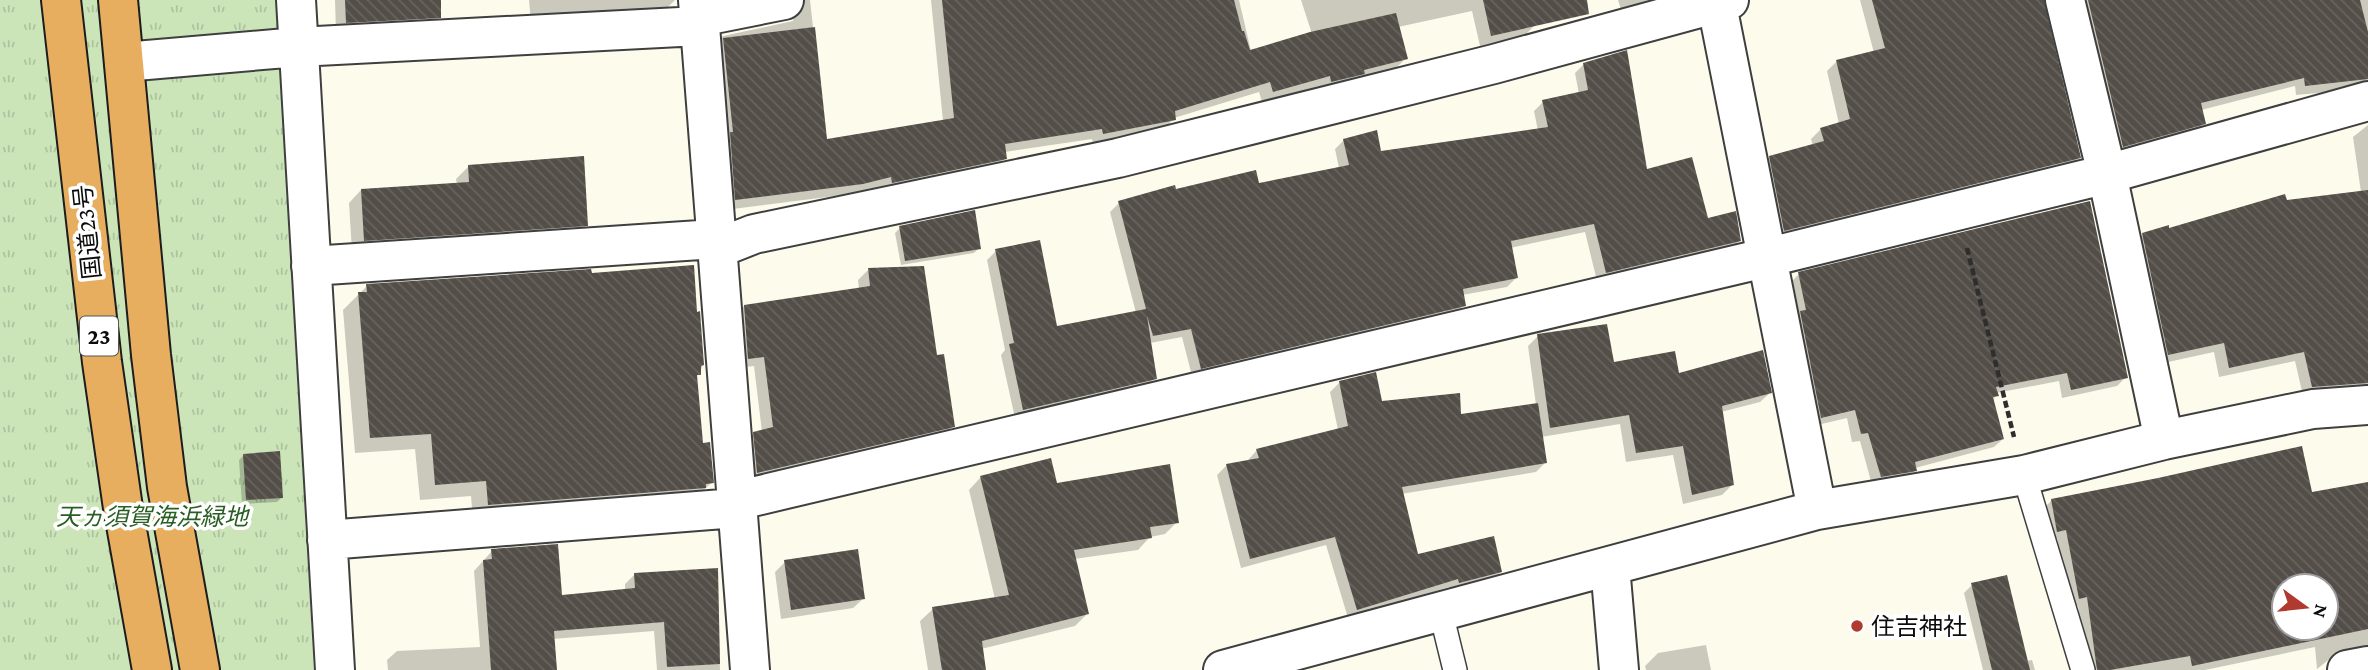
<svg xmlns="http://www.w3.org/2000/svg" width="2368" height="670" font-family="'Crimson Pro','Noto Sans JP',serif">
  <defs>
    <pattern id="grass-tufts" width="24" height="20" patternUnits="userSpaceOnUse" patternTransform="scale(1.75)"><rect width="24" height="20" fill="#cbe5b9"/><path d="M3 7l-1-3M5 7V3M7 7l1-3M15 17l-1-3M17 17v-4M19 17l1-3" fill="none" stroke="#adc39e"/></pattern>
    <pattern id="building-back-hatch" width="6" height="6" patternUnits="userSpaceOnUse" patternTransform="scale(1.75)"><rect width="6" height="6" fill="#544e49"/><path d="M-1 5l2 2M0 0l6 6M5-1l2 2" fill="none" stroke="#68635f"/></pattern>
  </defs>
  <rect width="100%" height="100%" fill="#fdfcec"/>
  <path fill="url(#grass-tufts)" d="M0 0H276L314 670H0Z"/>
  <path fill="#0003" fill-rule="evenodd" d="M335 0H439L440 17 429 28 336 33Z
    M529 0H675L663 12 531 23Z
    M791 0H810L826 141 943 121 931 0H1239L1251 51 1312 34 1301 0H1529L1535 25 1524 36 1480 46 1472 11 1398 27 1406 58 1395 69 1320 92 1319 86 1262 102 1259 92 1174 118 1164 130 1093 144 1092 139 1005 152V158L994 169 881 193 880 187 851 194 725 210 712 47 723 36 793 21 795 7Z
    M1618 0H1671L1622 13Z
    M1860 0H2042L2079 157 2069 167 1774 240 1760 167 1770 157 1813 146 1811 139 1821 129 1839 124 1827 71 1837 61 1874 53Z
    M2074 0H2368V92L2362 89 2296 95 2295 86 2201 110 2204 123 2194 133 2113 156Z
    M1584 64 1646 171 1707 220 1740 240 1731 249 1597 281 1585 232 1510 248 1516 278 1507 287 1462 295 1464 305 1455 315 1192 376 1182 337 1150 343 1155 378 1146 387 1015 418 1001 355 1005 350 987 260 996 251 1056 328 1136 313 1110 212 1119 203 1175 192 1258 185 1339 168 1335 149 1344 140 1380 153 1538 131 1534 111 1543 102 1579 94 1575 73Z
    M2368 125V393L2303 396 2295 361 2219 377 2214 352 2159 364 2133 245 2143 235 2286 202 2361 192 2353 137Z
    M469 166 587 225 574 238 352 252 349 203 361 190 457 185 456 179Z
    M900 228 979 248 974 253 901 265 895 233Z
    M868 270 953 426 943 436 747 483 744 444 754 433 762 432 754 366 738 368 734 317 744 306 859 289 858 280Z
    M1799 274 2126 377 2117 386 2062 398 2059 381 1996 393 1997 395 1992 400 2003 439 1994 447 1915 468V470L1907 479 1872 485 1860 441 1852 442 1847 418 1813 426 1790 283Z
    M590 275 696 314 703 365 696 378 701 446 712 482 696 498 473 520 471 496 420 500 415 449 355 453 343 310 367 286Z
    M1538 336 1612 364 1770 393 1760 402 1721 412 1732 485 1722 495 1683 504 1673 455 1626 462 1620 424 1541 437 1545 463 1536 472 1401 494 1417 556 1501 572 1491 581 1450 592 1449 587 1348 618 1326 545 1241 568 1217 475 1226 466 1248 462V460L1257 450 1338 430 1330 392 1339 383 1381 403 1460 416 1536 405 1528 346Z
    M244 455 282 497 277 502 242 504 239 460Z
    M981 477 1056 485 1177 522 1165 534 1150 537 1138 550 1074 559 1087 614 1075 626 981 649 985 670H928L920 621 933 609 995 599 969 490Z
    M2368 485V656L2353 653 2332 657 2317 669 2315 647 2205 670H2094L2093 663 2086 664 2078 606 2069 608 2057 538 2048 540 2042 510 2052 500 2310 494ZM2284 586H2326V628H2284Z
    M492 551 560 597 625 591V584L634 575 717 570 720 670H657L654 631 552 639 555 670H388L387 660 397 651 480 647 474 571Z
    M785 562 864 598 853 608 781 619 775 572Z
    M1972 585 2026 661 2032 660 2035 670H1983L1964 593Z
    M1706 645 1711 670H1646L1645 666 1658 653Z"/>
  <path fill="url(#building-back-hatch)" fill-rule="evenodd" d="M345 0H441V18L346 23Z
    M942 0H1234L1242 31H1244L1250 50 1310 32 1396 13 1408 59 1364 70 1365 74 1331 82 1330 76 1273 92 1270 82 1175 111 1176 120 1103 134 1102 129 1005 144 1007 159 892 183 891 177 863 184 735 200 730 132H733L723 38 815 27 827 139 954 118Z
    M1483 0H1587L1589 14 1491 36Z
    M1872 0H2044L2081 158 1784 231 1769 156 1824 141 1820 128 1850 119 1836 60 1885 48Z
    M2088 0H2360L2368 32V79L2305 86 2304 78 2201 103 2206 124 2123 147Z
    M1627 50 1647 169 1692 157 1708 218 1736 211 1741 241 1606 273 1594 224 1511 241 1518 278 1463 289 1466 306 1201 369 1191 329 1153 336 1147 316 1157 379 1023 410 1009 344 1014 343 995 249 1040 240 1057 326 1146 309 1118 201 1175 185 1176 189 1256 170 1259 183 1349 165 1343 139 1377 130 1381 151 1548 127 1542 100 1588 90 1583 63Z
    M584 156 588 226 364 241 361 189 469 182 468 165Z
    M2368 190V383L2312 387 2304 352 2229 368 2224 343 2168 355 2142 233 2169 225V228L2285 194 2287 200Z
    M2090 201 2128 378 2071 390 2067 373 1996 387 1999 396 1993 397 2004 439 1915 462 1917 471 1881 477 1868 433 1861 434 1855 410 1821 418 1800 311 1806 310 1798 272Z
    M975 210 981 249 905 261 899 226Z
    M694 265 697 312 700 311 704 365 701 366V375H697L703 443 710 442 714 483 706 484V488L488 505 486 481 435 485 431 434 370 438 358 292H367L366 284 591 269 592 273Z
    M924 266 937 355 944 354 955 427 757 473 753 432 773 427 764 357 748 359 744 305 870 286 868 268Z
    M1607 324 1614 362 1675 351 1679 373 1763 350 1772 393 1722 406 1734 485 1692 495 1683 446 1636 453 1629 415 1550 428 1537 334Z
    M1376 372 1382 401 1460 393 1461 414 1538 403 1547 463 1402 487 1418 554 1494 536 1502 572 1459 583 1458 579 1357 610 1335 537 1250 559 1226 464 1259 458 1256 449 1348 426 1339 381Z
    M2302 446 2312 492 2368 482V629L2192 666 2190 656 2110 670H2097L2087 597 2079 599 2066 530 2057 532 2051 499 2158 478ZM2284 586H2326V628H2284Z
    M280 451 283 498 246 500 243 454Z
    M1051 458 1057 483 1170 464 1179 523 1150 527 1152 538 1074 550 1089 614 982 641 986 670H942L932 607 1009 595 980 476Z
    M558 544 562 595 635 588 634 573 718 568 720 664 667 667 664 622 554 631 557 670H491L483 560 492 559 491 549Z
    M858 549 865 599 791 610 784 560Z
    M2007 575 2030 670H1992L1971 583Z"/>
  <g fill="none" stroke-linecap="round" stroke-linejoin="round">
    <g stroke="#3f3f3f" stroke-width="26">
      <path id="lane" d="M2024 475 2083 670
        M1441 613 1455 670"/>
    </g>
    <g stroke="#3f3f3f" stroke-width="42">
      <path id="street" d="M296 0 335 670
        M698 0 750 670
        M1716 0 1817 510
        M2065 0 2107 174 2164 440
        M699 17 784 0
        M124 62 298 47 699 26
        M716 249 754 234 1118 158 1494 64 1729 0
        M311 266 715 239
        M735 501 1769 257 2107 174 2368 101
        M327 540 736 508
        M1610 566 1619 670
        M1223 670 1817 510 2024 475 2164 440 2313 409 2368 405
        M2347 670 2368 666"/>
    </g>
    <g stroke="#1d1d1d" stroke-width="42">
      <path id="highway" d="M61 0 102 362 123 508 152 670
        M118 0 151 355 167 487 200 670"/>
    </g>
    <path stroke="#2e2e2e" stroke-width="4.5" stroke-dasharray="7 3.5" stroke-linecap="butt" d="M1967 248 2014 437"/>
    <use href="#lane" stroke="#fff" stroke-width="23"/>
    <use href="#street" stroke="#fff" stroke-width="38"/>
    <use href="#highway" stroke="#e8ae60" stroke-width="38"/>
  </g>
  <circle fill="#b03930" stroke="#fff" stroke-width="2.5" cx="1857" cy="626" r="7"/>
  <g text-anchor="middle" dominant-baseline="central" stroke-width="7" stroke-linejoin="round" paint-order="stroke">
    <rect fill="#fff" stroke="#555" stroke-width="2" x="80" y="316.5" width="38" height="39" rx="5"/>
    <g font-size="23" font-weight="bold" fill="#0c0c0c">
      <text x="99" y="336">23</text>
    </g>
    <g font-size="24" fill="#0c0c0c" stroke="#fff">
      <text transform="translate(87 232) rotate(-96)">国道23号</text>
    </g>
    <g font-size="24" font-style="italic" fill="#285e22" stroke="#fff">
      <text x="152" y="516">天ヵ須賀海浜緑地</text>
    </g>
    <g font-size="24" fill="#0c0c0c" stroke="#fff" text-anchor="start">
      <text x="1871" y="626">住吉神社</text>
    </g>
  </g>
  <g transform="translate(2305 607) rotate(105)"><circle r="33" fill="#ffffff" stroke="#9e9e9e" stroke-width="2"/>
  <path d="M0-5L12 26L0 18L-12 26Z" fill="#b03930"/>
  <text y="-10" font-size="19" font-weight="bold" text-anchor="middle" fill="#0c0c0c">N</text>
  </g>
</svg>
